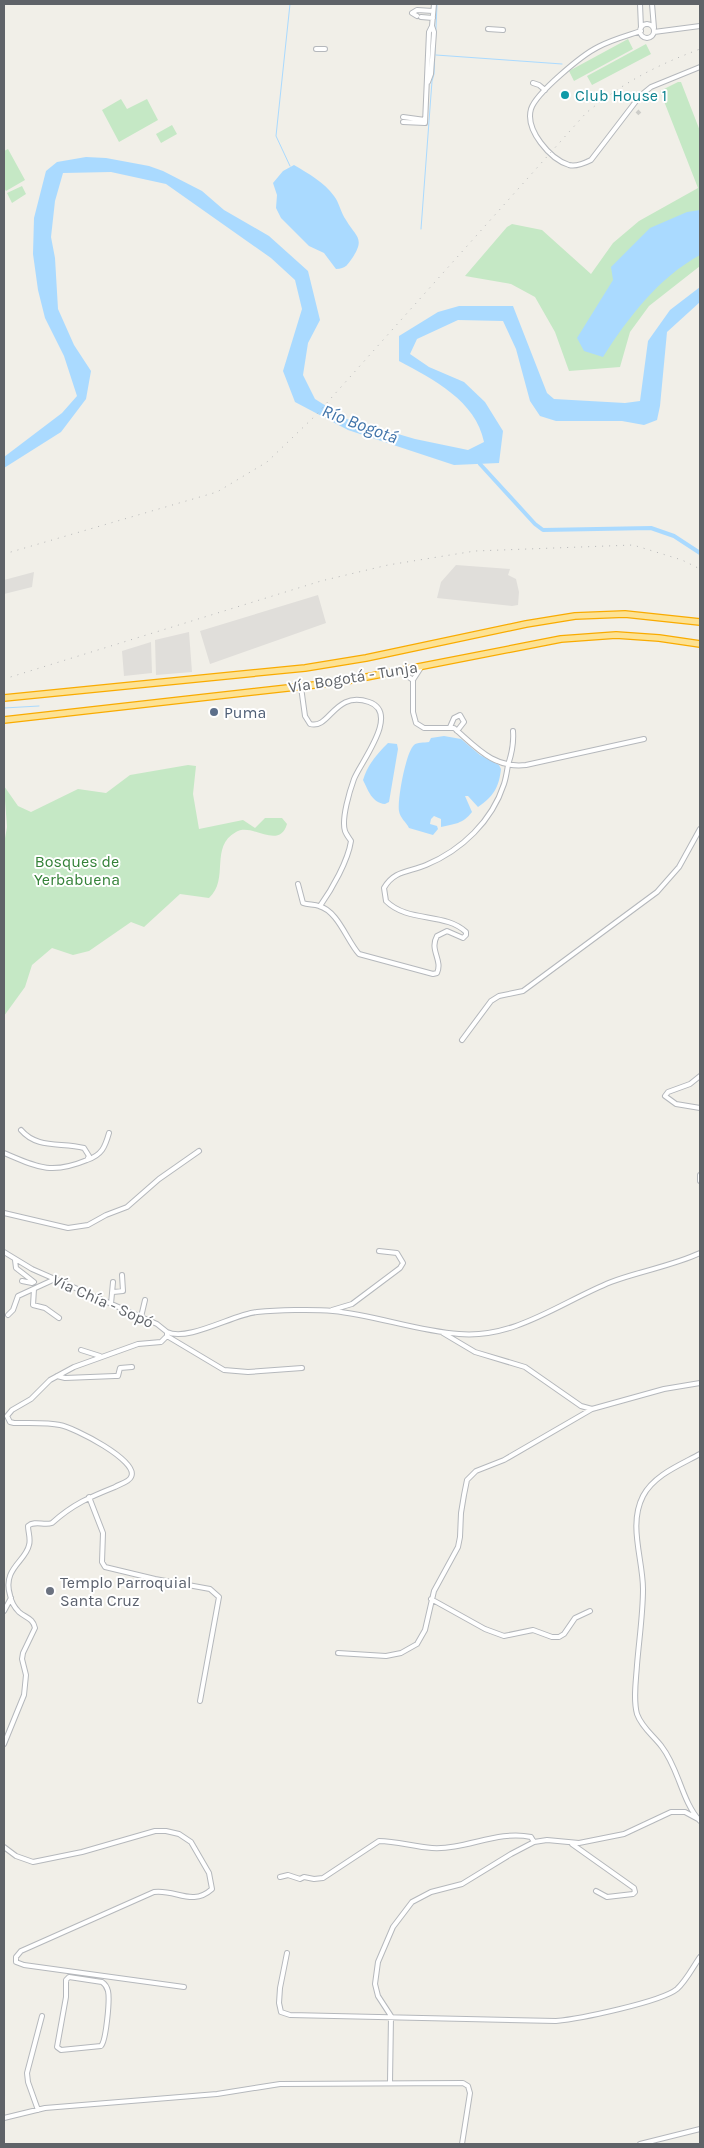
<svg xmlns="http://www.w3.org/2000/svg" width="704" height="2148" font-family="Karla,sans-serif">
  <rect width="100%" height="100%" fill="#f1efe8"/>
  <path fill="#e0deda" d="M456 565 510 569 508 575 516 579 519 592 518 605 512 606 437 598 441 582Z
    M34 572 32 587 4 594V580Z
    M318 595 326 623 210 664 200 631Z
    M189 632 192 672 156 675 155 640Z
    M151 642 152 673 124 676 122 651Z"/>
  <path fill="#c5e8c5" d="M628 39 633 49 574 81 569 71Z
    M646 44 651 54 592 85 587 76Z
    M678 82H681L700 131V266L649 306 630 332 620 367 569 371 555 332 535 297 511 284 465 276 507 227 512 224 542 230 591 274 613 243 639 221 698 188 660 91Z
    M121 99 127 109 147 99 158 120 119 142 102 110Z
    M172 125 177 134 161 143 156 134Z
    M8 149 25 180 6 191 4 188V151Z
    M22 186 26 194 12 203 7 193Z
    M188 765 196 766 193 794 199 829 243 820 255 828 265 818H282L287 824C279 851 252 822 236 832 209 847 230 879 209 898L180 894 144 927 131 922 89 951 73 955 52 948 32 965 25 987 4 1016V844L7 827 4 786 18 806 31 812 78 789 106 793 130 775Z"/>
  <path fill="#aadaff" d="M86 157 106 158 149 166 163 171 202 191 224 210 269 236 308 271 320 320 308 343 303 375 315 399 347 419 415 439 468 450 484 442C476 401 433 379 399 361V336L438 312 459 306H513L547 393 554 399 625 403 640 401 648 341 670 310 700 287V302L667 332 660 406 657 420 644 425 622 421H556L540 416 530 401 516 349 503 321 458 320 417 339 410 354 429 367 464 382 485 402 503 431 499 463 454 465 348 430 295 402 283 371 302 309 295 280 271 258 166 184 111 172 63 173 55 201 51 237 55 258 58 309 74 345 91 371 86 399 61 432 4 468V457L62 413 77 396 64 356 45 318 38 290 33 254 34 218 46 171 57 162Z
    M294 165C309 174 324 182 334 196 339 202 341 213 346 220 356 237 365 238 353 257 348 264 346 269 336 269L324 253 309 246 281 218 276 208 277 195 273 183 283 171Z
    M700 210V255C658 278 628 318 603 357L584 351 577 338 613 280 611 267 650 228 687 212Z
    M444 736 461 739 480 755 499 765 501 769C499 787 494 796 478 807L468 796H465L472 812C463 824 454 824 441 827V819L434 816 431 819 430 824 437 826 438 829 433 835 409 828C406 822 400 818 399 811 397 800 406 752 414 745 417 742 424 743 429 742L431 738Z
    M388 743 397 744 398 749 389 802 385 804C372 803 368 790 363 780 368 764 377 754 388 743Z"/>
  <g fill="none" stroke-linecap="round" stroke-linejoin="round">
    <path stroke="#aadaff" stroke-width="1" d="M436 55 562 64
      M290 166 276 136 290 4
      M421 229 432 81 434 74 437 4
      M4 708 39 706"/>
    <path stroke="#aadaff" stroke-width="4" d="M480 464 535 524 543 530 651 528 674 536 700 553"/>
    <path stroke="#ccccc8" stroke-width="4" stroke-dasharray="4 2" stroke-linecap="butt" d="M637 111 640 114"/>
    <g stroke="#b5b8bc" stroke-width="6">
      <path id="minor" d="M640 4 641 28
        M652 4 654 28
        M417 16 412 13 417 10 433 11
        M421 17 433 18
        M640 31a7 7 0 1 1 14 0a7 7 0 1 1-14 0Z
        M488 29 503 30
        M641 31C626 36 611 40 598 47 582 55 536 93 531 109 525 130 550 159 569 165 576 167 585 163 591 160L640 96 651 87 700 67
        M654 32 700 26
        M316 49H325
        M428 82 431 74 434 32 432 26
        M533 83 539 85 545 90
        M403 117 425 120
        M403 122 425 123 429 32 432 26 434 4
        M422 666 413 680V712L416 723 424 728H454C476 747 494 769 526 765L644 739
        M400 671 413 680
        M301 687 305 716 310 724C330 730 334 690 369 702 401 713 360 763 354 779 350 790 341 819 345 831 346 834 349 838 351 841 348 861 332 889 320 906
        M450 727 454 718 460 715 464 722 457 731
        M298 884 303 903C308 905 314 904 319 906 338 911 347 941 359 954L433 974 437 973C443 960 429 950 437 936L447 931 463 938 466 935V932C445 912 408 923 386 901L384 888C394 870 410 872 426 865 462 850 492 821 504 784 506 778 507 771 508 765 512 753 514 743 513 731
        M462 1040 491 1001 499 996 523 991 657 892 679 867 700 829
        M700 1076 690 1084 668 1092 665 1096 676 1104 700 1108
        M4 1153C37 1167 51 1175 87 1160L89 1156 84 1148C61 1142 37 1149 21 1130
        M87 1160C102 1155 105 1147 109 1133
        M700 1175V1181
        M4 1213 68 1228 88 1225 106 1215 127 1207 159 1179 199 1151
        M4 1252 32 1269 157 1324 167 1332V1336L161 1342 138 1344 74 1367 50 1380 31 1399 12 1410 7 1416 10 1422 14 1423C27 1423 48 1422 60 1425 73 1427 140 1461 131 1477 129 1482 120 1484 115 1487 90 1497 73 1504 52 1523 44 1526 35 1520 28 1526 28 1532 31 1539 29 1545 26 1561 2 1569 10 1595 11 1601 15 1608 19 1612 26 1618 33 1618 35 1628L23 1653 22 1659 26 1675 24 1695 4 1744
        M15 1260 16 1268 34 1282 32 1283 22 1281
        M34 1289 33 1305 45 1308 59 1318
        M113 1292 123 1291 122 1275
        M111 1304 113 1282
        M332 1310 352 1304 400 1268 403 1263 397 1253 379 1251
        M8 1315 13 1310 18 1296 55 1279
        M141 1317 145 1300
        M167 1332C188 1342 234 1314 257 1312 277 1310 313 1309 333 1311 375 1315 416 1331 459 1334 515 1339 561 1302 611 1282 640 1271 672 1266 700 1253
        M443 1333 475 1352 525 1367 581 1406 592 1409
        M167 1336 224 1370 248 1372 302 1368
        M81 1350 100 1356
        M57 1376 65 1378 115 1376H118L120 1368 132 1367
        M700 1454C680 1465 654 1475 643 1496 628 1525 643 1559 643 1589 643 1614 639 1640 637 1665 636 1681 633 1699 637 1714 642 1728 654 1736 662 1747 679 1769 682 1802 700 1821
        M89 1497 103 1533 102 1562 105 1567 155 1579 210 1589 219 1597 200 1701
        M431 1599 485 1629 504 1636 533 1630 552 1637H559L564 1634 575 1618 590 1611
        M4 1611 11 1598
        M338 1653 386 1656 401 1653 417 1644 425 1630 434 1591 458 1547 460 1537 461 1513 464 1495 467 1480 476 1471 504 1460 592 1409 664 1389 700 1383
        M572 1844 634 1888 635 1892 633 1894 607 1897 596 1891
        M4 1847 16 1856 33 1862 82 1852 155 1831H166L179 1834 191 1842 209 1873 212 1889C192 1907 176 1889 154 1892L21 1951 16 1957V1962L24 1965 184 1987
        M280 1877 288 1875 300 1879 304 1877 314 1879 323 1878 379 1841C397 1841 414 1847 432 1848 466 1850 497 1830 531 1837L534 1842
        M287 1953 280 1988 279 2003 281 2012 290 2015 556 2021C579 2019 661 2002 677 1989 686 1981 693 1967 700 1957
        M69 1977 102 1982C105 1984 107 1987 108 1991 110 2000 106 2041 101 2046L61 2050 57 2047 66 1997V1980Z
        M390 2083 391 2016 378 1996 375 1984 378 1962 393 1927 412 1902 431 1892 462 1884 511 1854 534 1842 547 1840 579 1843 624 1834 671 1812H685L698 1819
        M38 2110 28 2082 27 2073 42 2016
        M4 2118 45 2108 217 2094 280 2084 463 2083 468 2086 470 2093 462 2144
        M640 2144 700 2129"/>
    </g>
    <g stroke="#f9ab00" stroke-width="8">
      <path id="highway" d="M4 698 305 668 366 658 526 624 575 616 625 614 700 622
        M4 720 341 682 561 639 616 635 659 638 700 644"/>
    </g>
    <use href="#minor" stroke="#fff" stroke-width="4"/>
    <use href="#highway" stroke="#fde293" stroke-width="5.5"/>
    <path stroke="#b6b7b8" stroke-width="1" stroke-dasharray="1 6" stroke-linecap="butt" d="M4 554 217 492 267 462 316 415 586 113C624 82 655 66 700 49
      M4 679 321 581 388 565 475 551 633 545 682 560 700 569"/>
  </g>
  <circle fill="#0f9aa8" stroke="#fff" stroke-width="2" cx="565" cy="95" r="5"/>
  <circle fill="#5c6f8a" stroke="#fff" stroke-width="2" cx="214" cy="712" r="5"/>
  <circle fill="#6b7280" stroke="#fff" stroke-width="2" cx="50" cy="1591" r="5"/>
  <g text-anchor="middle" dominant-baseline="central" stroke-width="4" stroke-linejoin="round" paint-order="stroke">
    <g font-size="16" fill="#0d838f" stroke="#fff" text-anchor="start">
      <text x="575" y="95">Club House 1</text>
    </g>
    <g font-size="16" fill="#5f6368" stroke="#fff">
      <text transform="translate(353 677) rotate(-9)">Vía Bogotá - Tunja</text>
      <text transform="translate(103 1301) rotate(24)">Vía Chía - Sopó</text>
    </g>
    <g font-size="16" fill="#4e5e75" stroke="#fff" text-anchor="start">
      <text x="224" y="712">Puma</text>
    </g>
    <g font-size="16" fill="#348238" stroke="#fff">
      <text x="77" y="861">Bosques de<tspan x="77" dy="18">Yerbabuena</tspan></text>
    </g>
    <g font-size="16" fill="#5b616d" stroke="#fff" text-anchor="start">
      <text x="60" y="1582">Templo Parroquial<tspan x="60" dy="18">Santa Cruz</tspan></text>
    </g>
    <g font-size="18" font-style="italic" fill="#4174aa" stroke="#fff">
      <text transform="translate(360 424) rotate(21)">Río Bogotá</text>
    </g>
  </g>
  <rect width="704" height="2148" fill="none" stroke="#5f6368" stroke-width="10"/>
</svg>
